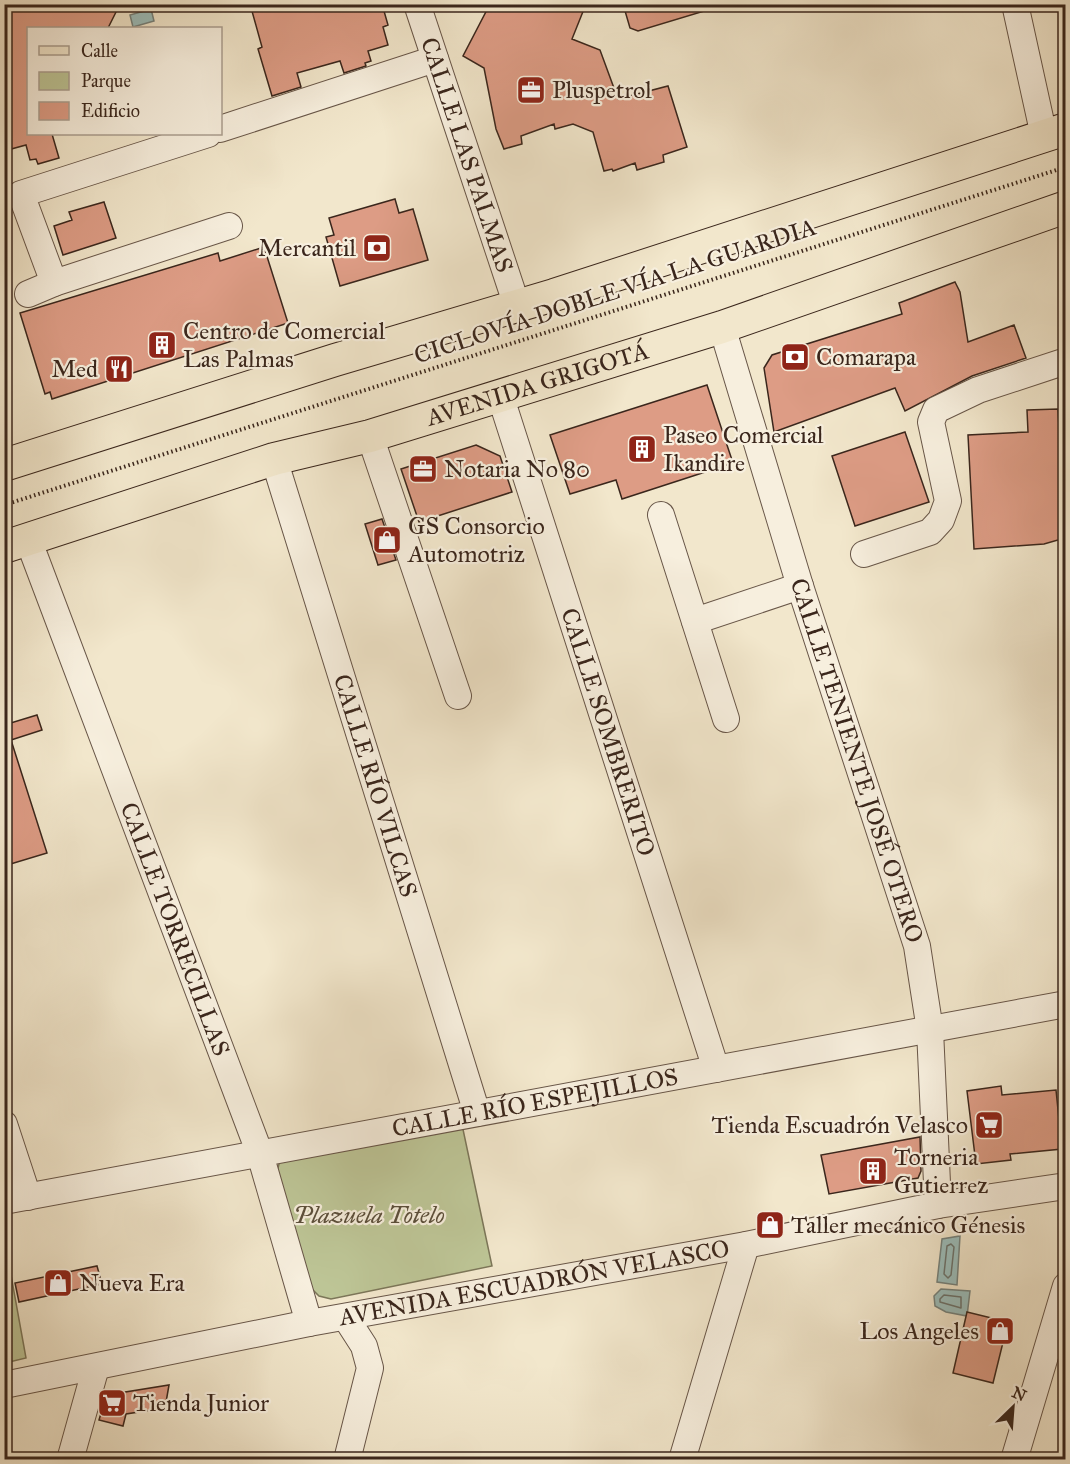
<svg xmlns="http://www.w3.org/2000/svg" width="1070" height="1464" font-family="'IM FELL Great Primer',serif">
  <rect width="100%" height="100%" fill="#f2e7cc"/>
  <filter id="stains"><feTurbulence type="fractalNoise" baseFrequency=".00333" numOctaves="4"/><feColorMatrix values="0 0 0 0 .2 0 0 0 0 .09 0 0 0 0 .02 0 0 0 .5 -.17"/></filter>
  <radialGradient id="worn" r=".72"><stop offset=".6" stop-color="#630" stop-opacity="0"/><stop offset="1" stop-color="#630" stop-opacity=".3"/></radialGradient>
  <path fill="#bdc596" stroke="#7c7659" stroke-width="1.5" d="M461 1120 492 1266 331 1299 319 1296 312 1289 277 1172 280 1160Z
    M5 1242 26 1358 5 1363H4Z"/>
  <path fill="#9cbfbd" stroke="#75827d" stroke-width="1.5" d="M151 9 154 21 133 27 130 15Z
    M960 1236 957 1285 937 1282 942 1239Z
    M941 1289 970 1291 967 1316 946 1312 935 1306 934 1296Z"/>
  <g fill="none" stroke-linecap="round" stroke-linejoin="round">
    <path stroke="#6b726c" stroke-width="1.5" d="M951 1244 954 1247 951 1275 948 1278 944 1274 947 1246Z
      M944 1295 961 1297V1308L940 1302V1299Z"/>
  </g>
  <path fill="#dd9c85" stroke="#3a261c" stroke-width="1.5" d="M4 4H120L108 28H28V134H52L59 158 38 164 36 159 30 160 26 145 4 151Z
    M250 4H382L388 25 383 27 388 45 368 51 371 61 365 63 366 66 344 73 340 61 297 73 301 87 272 96 258 49 262 47Z
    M490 4H586L572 39 600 50 618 99 668 86 687 147 663 155 664 162 637 170 635 163 613 171 612 169 604 171 593 132 573 124 555 129 554 124 521 136 522 144 504 149 496 129 484 68 463 56Z
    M623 4H711V9L638 31 630 28Z
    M395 199 399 213 413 209 428 260 340 286 326 237 334 235 329 218Z
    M104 202 116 238 63 255 54 226 72 220 69 212Z
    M264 247 288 323 52 399 50 392 45 394 20 313 218 253 220 261Z
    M955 282 960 292 968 342 1014 325 1026 358 972 376 905 411 895 388 774 432 764 368 772 355 902 314 899 303Z
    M707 385 733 463 622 499 616 480 570 494 550 435Z
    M1058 409 1065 538 1044 544 974 549 968 435 1028 432 1027 410Z
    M905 432 929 502 855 526 832 456Z
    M476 445 500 456 512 492 419 522 401 469Z
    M382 519 396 560 378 565 365 524Z
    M37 715 42 730 11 740 47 853 4 866V725Z
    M1001 1086 1002 1095 1056 1090 1062 1149 1010 1154 1011 1160 976 1164 967 1091Z
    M920 1137 921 1171 918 1178 829 1194 821 1155Z
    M97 1266 102 1284 19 1302 15 1283Z
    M967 1312 1008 1322 993 1383 953 1373Z
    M169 1385 165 1408 126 1414 123 1426 99 1420 104 1403 113 1394Z"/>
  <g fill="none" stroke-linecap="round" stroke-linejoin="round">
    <g stroke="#685648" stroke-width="28">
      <g id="minor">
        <path id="s1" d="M417 4 517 306"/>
        <path d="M1015 4 1044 136"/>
        <path d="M220 129 435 59"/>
        <path d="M208 134 21 194 54 283 229 226"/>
        <path d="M28 294 54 283"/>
        <path id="s2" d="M722 327 800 586 917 946 930 1030 938 1205"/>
        <path id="s3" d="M500 395 716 1069"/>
        <path d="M370 436 458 696"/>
        <path id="s4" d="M274 459 477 1113"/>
        <path d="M661 515 726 719"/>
        <path id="s5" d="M28 539 260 1154 309 1323"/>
        <path d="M864 554 930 532 941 520 948 501 931 422 936 410 978 390 1066 361"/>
        <path d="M695 621 800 586"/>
        <path d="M4 1124 28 1197"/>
        <path id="s6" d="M4 1201 1066 1004"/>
        <path d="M346 1318 364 1346 370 1368 347 1460"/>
        <path id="s7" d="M4 1385 309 1323 746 1245 938 1205 1066 1186"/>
        <path d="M70 1460 96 1367"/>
        <path d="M682 1460 746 1245"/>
        <path d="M1014 1460 1066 1286"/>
      </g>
    </g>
    <g stroke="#3a261c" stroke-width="34">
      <g id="major">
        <path d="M4 465 335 360 554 295 1066 129"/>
        <path id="s8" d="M4 547 274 459 370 436 722 327 1066 207"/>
      </g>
    </g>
    <path stroke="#3a261c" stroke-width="4" stroke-dasharray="1.5 3" stroke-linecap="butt" d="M4 505 1066 167"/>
    <use href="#minor" stroke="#f7efde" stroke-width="26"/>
    <use href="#major" stroke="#f2e7cc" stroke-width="32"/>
  </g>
  <defs>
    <g id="office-square" transform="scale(1.5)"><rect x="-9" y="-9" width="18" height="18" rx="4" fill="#8f2418" stroke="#f7efde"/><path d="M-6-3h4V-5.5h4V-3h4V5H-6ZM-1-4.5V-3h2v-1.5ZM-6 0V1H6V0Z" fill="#fff"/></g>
    <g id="bank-square" transform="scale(1.5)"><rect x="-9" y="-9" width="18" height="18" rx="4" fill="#8f2418" stroke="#f7efde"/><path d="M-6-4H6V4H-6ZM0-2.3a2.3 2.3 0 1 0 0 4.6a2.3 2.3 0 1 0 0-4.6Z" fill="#fff"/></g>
    <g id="building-square" transform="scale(1.5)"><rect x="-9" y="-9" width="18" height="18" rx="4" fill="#8f2418" stroke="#f7efde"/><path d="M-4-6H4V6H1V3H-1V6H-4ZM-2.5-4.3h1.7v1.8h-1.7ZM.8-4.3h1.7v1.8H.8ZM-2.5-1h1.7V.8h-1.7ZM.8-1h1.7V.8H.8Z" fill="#fff"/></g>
    <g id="restaurant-square" transform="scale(1.5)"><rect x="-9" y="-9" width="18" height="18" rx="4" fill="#8f2418" stroke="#f7efde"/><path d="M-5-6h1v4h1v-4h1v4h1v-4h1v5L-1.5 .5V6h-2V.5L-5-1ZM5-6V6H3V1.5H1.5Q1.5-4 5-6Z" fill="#fff"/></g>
    <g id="shop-square" transform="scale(1.5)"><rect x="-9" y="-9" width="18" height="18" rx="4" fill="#8f2418" stroke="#f7efde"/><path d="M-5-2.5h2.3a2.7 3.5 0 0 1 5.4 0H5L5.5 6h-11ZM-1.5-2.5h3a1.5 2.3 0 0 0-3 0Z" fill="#fff"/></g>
    <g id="supermarket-square" transform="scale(1.5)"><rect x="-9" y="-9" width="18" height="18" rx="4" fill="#8f2418" stroke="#f7efde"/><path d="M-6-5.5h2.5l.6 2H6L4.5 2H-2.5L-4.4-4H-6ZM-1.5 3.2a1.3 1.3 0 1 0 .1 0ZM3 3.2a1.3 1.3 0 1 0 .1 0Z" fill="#fff"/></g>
  </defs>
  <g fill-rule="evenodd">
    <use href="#office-square" x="531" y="90"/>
    <use href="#bank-square" x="377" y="248"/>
    <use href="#building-square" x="162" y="345"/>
    <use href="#bank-square" x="795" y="357"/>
    <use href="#restaurant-square" x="119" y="369"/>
    <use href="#building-square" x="642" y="449"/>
    <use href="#office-square" x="423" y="469"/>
    <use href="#shop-square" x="387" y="540"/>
    <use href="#supermarket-square" x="989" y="1125"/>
    <use href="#building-square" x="873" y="1171"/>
    <use href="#shop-square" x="770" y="1225"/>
    <use href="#shop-square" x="58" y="1283"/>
    <use href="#shop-square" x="1000" y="1331"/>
    <use href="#supermarket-square" x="112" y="1403"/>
  </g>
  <g text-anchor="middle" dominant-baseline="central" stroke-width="4.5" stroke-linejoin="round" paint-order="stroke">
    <g font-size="24" fill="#3a261c" stroke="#f7efde" text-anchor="start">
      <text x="552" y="90">Pluspetrol</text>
      <text x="356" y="248" text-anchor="end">Mercantil</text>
      <text x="183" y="331">Centro de Comercial<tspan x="183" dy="28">Las Palmas</tspan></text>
      <text x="816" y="357">Comarapa</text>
      <text x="98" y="369" text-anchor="end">Med</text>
      <text x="663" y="435">Paseo Comercial<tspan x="663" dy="28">Ikandire</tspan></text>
      <text x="444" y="469">Notaria No 80</text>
      <text x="408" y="526">GS Consorcio<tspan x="408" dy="28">Automotriz</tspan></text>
      <text x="968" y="1125" text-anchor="end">Tienda Escuadrón Velasco</text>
      <text x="894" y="1157">Torneria<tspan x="894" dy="28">Gutierrez</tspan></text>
      <text x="791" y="1225">Taller mecánico Génesis</text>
      <text x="79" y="1283">Nueva Era</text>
      <text x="979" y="1331" text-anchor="end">Los Angeles</text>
      <text x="133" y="1403">Tienda Junior</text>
    </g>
    <g font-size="24" fill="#3a261c" stroke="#f7efde">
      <text stroke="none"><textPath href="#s1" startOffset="159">CALLE LAS PALMAS</textPath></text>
      <text transform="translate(615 291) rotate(-18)">CICLOVÍA DOBLE VÍA LA GUARDIA</text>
      <text stroke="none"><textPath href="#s8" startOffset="558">AVENIDA GRIGOTÁ</textPath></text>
      <text stroke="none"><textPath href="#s3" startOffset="354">CALLE SOMBRERITO</textPath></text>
      <text stroke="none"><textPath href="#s2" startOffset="454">CALLE TENIENTE JOSÉ OTERO</textPath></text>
      <text stroke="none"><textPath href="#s4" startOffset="342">CALLE RÍO VILCAS</textPath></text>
      <text stroke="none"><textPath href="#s5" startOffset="417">CALLE TORRECILLAS</textPath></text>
      <text stroke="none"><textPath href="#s6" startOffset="540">CALLE RÍO ESPEJILLOS</textPath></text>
      <text stroke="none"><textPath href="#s7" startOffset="540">AVENIDA ESCUADRÓN VELASCO</textPath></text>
    </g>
    <g font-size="24" font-style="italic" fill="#5b4e3a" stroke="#f7efde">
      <text x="369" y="1215">Plazuela Totelo</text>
    </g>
  </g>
  <rect width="1070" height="1464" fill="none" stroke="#f2e7cc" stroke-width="24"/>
  <rect x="6" y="6" width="1058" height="1452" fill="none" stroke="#3a261c" stroke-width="3"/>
  <rect x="12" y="12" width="1046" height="1440" fill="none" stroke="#3a261c" stroke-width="1.5"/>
  <rect x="27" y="27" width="195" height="108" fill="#f7efde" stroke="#ab9f90" stroke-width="1.5"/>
  <rect x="39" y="46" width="30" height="9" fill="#f2e7cc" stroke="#ab9f90" stroke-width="1.5"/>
  <text x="81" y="57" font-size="18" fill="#3a261c">Calle</text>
  <rect x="39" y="72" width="30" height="18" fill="#bdc596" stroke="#ab9f90" stroke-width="1.5"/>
  <text x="81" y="87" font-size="18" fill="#3a261c">Parque</text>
  <rect x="39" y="102" width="30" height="18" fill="#dd9c85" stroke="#ab9f90" stroke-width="1.5"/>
  <text x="81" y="117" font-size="18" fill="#3a261c">Edificio</text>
  <g transform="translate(1013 1407) rotate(25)" stroke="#f7efde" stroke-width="4.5" paint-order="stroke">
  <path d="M0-4.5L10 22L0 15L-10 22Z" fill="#3a261c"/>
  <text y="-9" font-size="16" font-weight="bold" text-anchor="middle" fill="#3a261c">N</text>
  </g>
  <rect width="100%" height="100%" filter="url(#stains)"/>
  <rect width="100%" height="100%" fill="url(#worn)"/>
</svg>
